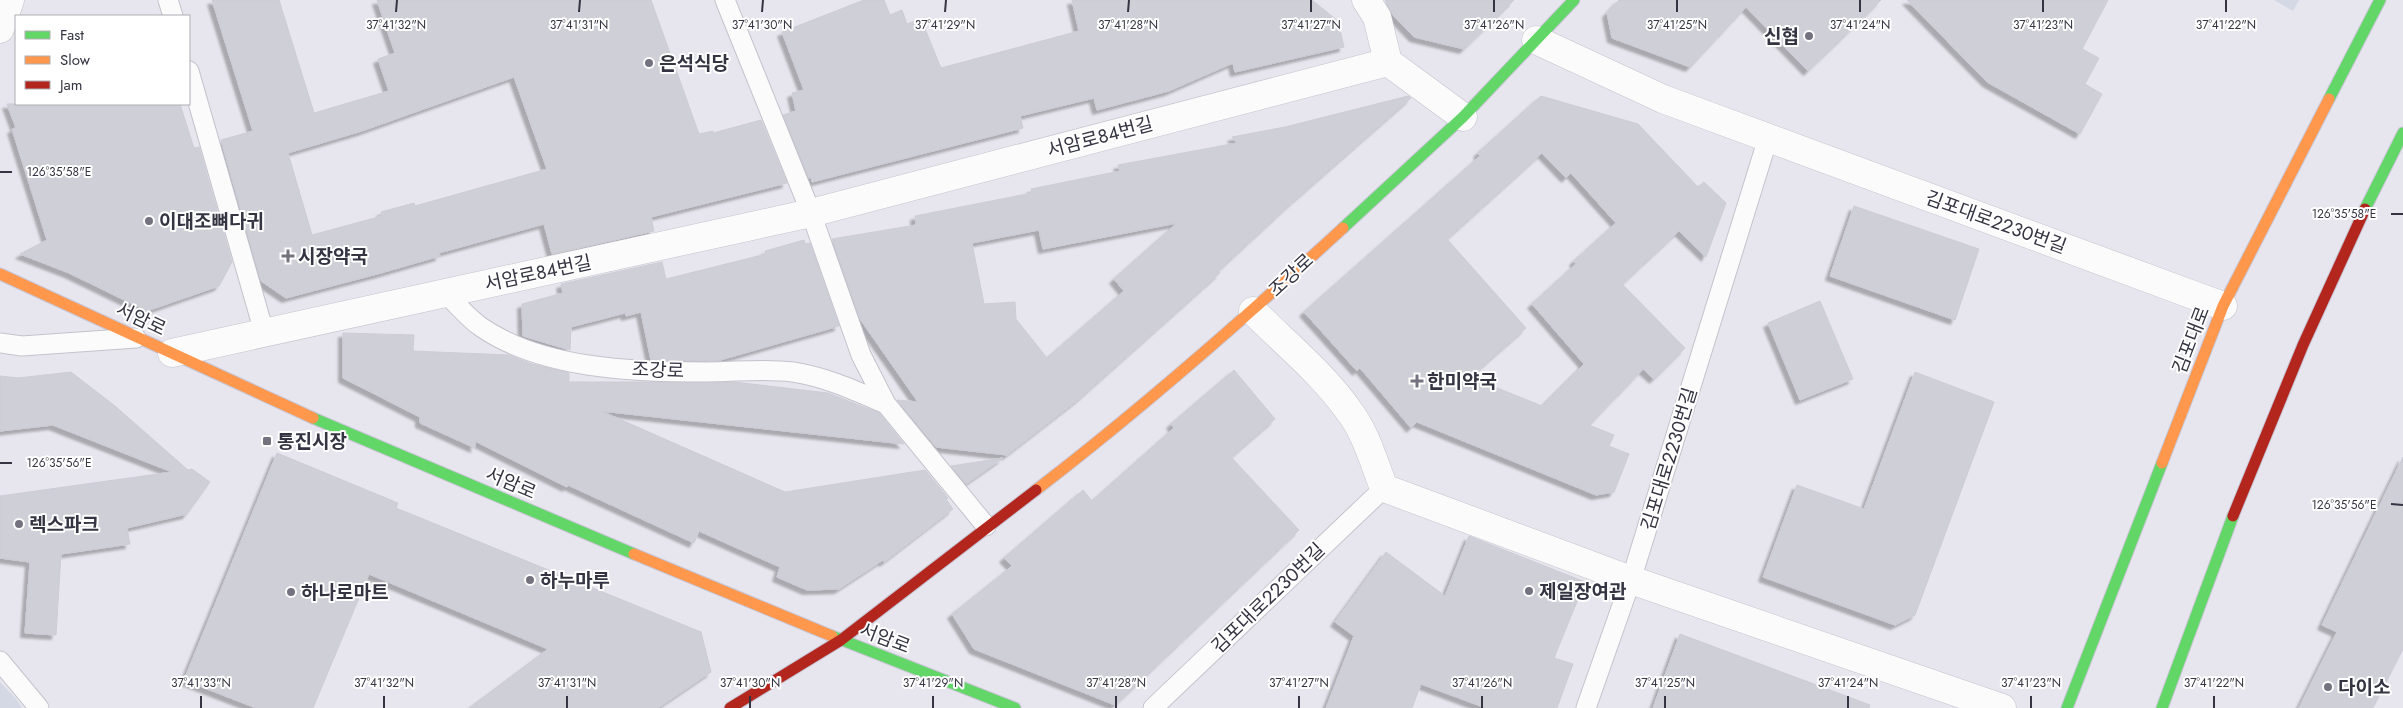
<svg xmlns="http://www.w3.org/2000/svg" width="2403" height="708" font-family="Jost,'Noto Sans KR',sans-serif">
  <defs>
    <filter id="shadow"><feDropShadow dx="-4.5" dy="4.5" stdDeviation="1" flood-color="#0004"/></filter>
  </defs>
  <rect width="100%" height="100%" fill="#e7e6ee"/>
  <path fill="#d3d8e4" d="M2274 0H2299L2293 11Z
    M0 682 16 699 22 708H0Z"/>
  <path fill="#cfcfd7" stroke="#cdccd6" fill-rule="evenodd" filter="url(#shadow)" d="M212 0H279L314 113 389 91 378 59 395 53 377 0H651L699 134 713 131V133L761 120 787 183 651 217 654 231 552 254 544 224 439 253 440 256 381 273 286 298 261 281 221 140 253 131ZM514 77 547 169 415 206 414 203 381 212 382 216 312 235 288 153 362 131Z
    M864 0H884L890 15 902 10 907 24 921 19 941 68 1079 31 1072 0H1312L1338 21 1344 47 1235 72 1233 63 1169 91 1097 110 1094 98 1020 116 1023 128 812 182 811 177 809 178 783 115 796 111 792 93 804 90 782 32Z
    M1385 0H1514L1464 49 1414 37 1393 15Z
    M1619 0H1881L1808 71 1746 7 1690 67 1612 38 1607 13Z
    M1907 0H2108L2082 49 2099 58 2085 84 2102 94 2080 134 1987 82Z
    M1408 96 1411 98 1289 205 1218 271 1220 273 1079 399 1007 455 936 447 897 400 918 402 860 319 832 239 916 225 915 216 1032 193 1031 189 1120 171 1118 165 1237 143 1232 137 1285 127ZM1177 223 1114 279 1124 291 1047 358 1016 319 1015 302 984 304 972 243 1039 230 1043 249Z
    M1541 96 1638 124 1698 187 1704 182 1726 203 1706 257 1679 231 1622 284 1685 348 1654 379 1643 369 1589 425 1614 435 1609 446 1629 454 1614 492 1596 495 1417 422 1411 428 1360 368 1357 371 1304 312 1480 156 1478 153ZM1542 153 1566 178 1571 173 1616 223 1574 261 1576 264 1532 304 1584 364 1542 406 1470 377 1526 328 1447 239Z
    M7 104H180L194 148 199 147 232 262 219 286 147 311 69 273 20 254 47 240 12 129 16 128Z
    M1854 206 1979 249 1955 320 1830 276Z
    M804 240 805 244 810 243 839 326 717 361 651 360 641 312 626 316 625 313 571 327 570 350 523 336 522 304 563 293 561 284 662 262 666 279 766 254 765 251Z
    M1820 301 1853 379 1800 400 1768 323Z
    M343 333 414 335 413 351 509 355 529 363 569 373V382H734L828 393 879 413 904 444 601 411 785 492 925 470 948 498 946 499 953 509 884 562 883 560 839 589 807 590 777 577 780 567 699 531 694 543 568 485 567 487 475 441V448L420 423V417L343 378Z
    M1234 370 1275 419 1231 457 1299 530 1115 705 974 649 952 614 1012 566 1004 558 1083 490 1092 501 1174 428 1171 424Z
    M71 372 115 406 188 470 192 469 210 482 187 514 127 528 130 544 61 554 56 635 25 633 30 562 0 558V496L172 472 53 425 0 431V376L18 378Z
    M1915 372 1994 402 1915 615 1895 625 1763 577 1797 485 1864 509Z
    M277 453 398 503 396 508 701 632 711 672 658 708H469L548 649 369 574 313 708H256L184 680Z
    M2403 457V649L2373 708H2299L2337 632 2322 625Z
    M1003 458 966 484 951 466Z
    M1469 536 1585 582 1554 658 1573 664 1557 708H1486L1421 684 1412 708H1326L1354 636 1335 622 1386 552 1445 596Z
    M1680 634 1870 705 1869 708H1653Z"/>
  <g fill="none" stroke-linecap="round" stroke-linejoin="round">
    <g stroke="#c4c3cc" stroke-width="21">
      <path id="lane" d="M168 0 173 16
        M725 0 811 213 861 355 886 404 986 526
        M189 71 264 332
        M445 293C457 304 468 318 481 327 542 369 634 372 706 372 735 372 764 368 793 372 826 377 856 391 886 404
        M0 343 22 346 136 338
        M0 661 39 708
        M1153 708 1384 488
        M1586 708 1631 580 1768 138"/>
    </g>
    <g stroke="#c4c3cc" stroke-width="29">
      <path id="street" d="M1366 0 1377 17 1388 62 1463 117
        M0 29 10 0
        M1536 40 1663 99 2223 306
        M1253 311C1285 343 1323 374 1349 411 1366 433 1374 463 1384 488L1631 580 2002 708
        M172 353 811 213 1388 62"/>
    </g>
    <g stroke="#c7c5d4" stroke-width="13">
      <path id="fast" d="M2329 99 2380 0
        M2365 209 2403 133
        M1343 228 1463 117 1574 0
        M313 418 634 554
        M832 636 1015 708
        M2067 708 2162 463
        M2162 708 2233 516"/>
    </g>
    <g stroke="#c7c5d4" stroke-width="13">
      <path id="slow" d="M0 274 313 418
        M2162 463 2223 306 2329 99
        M1036 490C1143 408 1244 319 1343 228
        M634 554 832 636"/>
    </g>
    <g stroke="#c7c5d4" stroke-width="13">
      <path id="jam" d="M2233 516 2303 345 2365 209
        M730 708 841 640 1036 490"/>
    </g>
    <use href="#lane" stroke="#fbfbfc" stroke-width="19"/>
    <use href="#street" stroke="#fbfbfc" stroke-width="28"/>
    <use href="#fast" stroke="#63d668" stroke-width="11"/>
    <use href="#slow" stroke="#ff974d" stroke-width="11"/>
    <use href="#jam" stroke="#b3261e" stroke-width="11"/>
  </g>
  <path fill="none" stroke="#343442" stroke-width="2" d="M396 12 397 0M579 12 580 0M762 12 763 0M945 12 946 0M1128 12 1129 0M1311 12V0M1494 12V0M1677 12V0M1860 12V0M2043 12V0M2226 12V0M0 172H12M2391 214H2403M0 463H12M2391 504 2403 505M201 708V696M384 708V696M567 708V696M750 708V696M933 708V696M1116 708V696M1299 708V696M1482 708V696M1665 708V696M1848 708V696M2031 708V696M2214 708V696"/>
  <g fill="#73727e" stroke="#fff" stroke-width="2">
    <circle cx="1809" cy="36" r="5"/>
    <circle cx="649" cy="63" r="5"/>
    <circle cx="149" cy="221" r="5"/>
    <path d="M285.5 248.5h5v5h5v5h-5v5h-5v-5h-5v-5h5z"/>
    <path d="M1414.5 373.5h5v5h5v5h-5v5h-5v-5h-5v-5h5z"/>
    <rect x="262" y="436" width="10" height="10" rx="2.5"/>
    <circle cx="19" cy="524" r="5"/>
    <circle cx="530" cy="580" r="5"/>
    <circle cx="1529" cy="591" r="5"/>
    <circle cx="291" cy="592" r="5"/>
    <circle cx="2328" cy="687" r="5"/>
  </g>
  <g text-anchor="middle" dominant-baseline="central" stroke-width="4" stroke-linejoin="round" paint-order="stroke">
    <g font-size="19" font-weight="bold" fill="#343442" stroke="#fff" text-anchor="start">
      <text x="1799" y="36" text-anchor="end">신협</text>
      <text x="659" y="63">은석식당</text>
      <text x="159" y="221">이대조뼈다귀</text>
      <text x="298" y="256">시장약국</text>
      <text x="1427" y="381">한미약국</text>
      <text x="277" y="441">통진시장</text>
      <text x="29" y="524">렉스파크</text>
      <text x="540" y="580">하누마루</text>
      <text x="1539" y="591">제일장여관</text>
      <text x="301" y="592">하나로마트</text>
      <text x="2338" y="687">다이소</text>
    </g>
    <g font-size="19" fill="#343442" stroke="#fff">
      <text transform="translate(1100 137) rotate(-15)">서암로84번길</text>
      <text transform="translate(1996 222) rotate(20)">김포대로2230번길</text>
      <text transform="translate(538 273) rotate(-12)">서암로84번길</text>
      <text transform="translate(1291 275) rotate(-43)">조강로</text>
      <text transform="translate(141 319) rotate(25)">서암로</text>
      <text transform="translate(2191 340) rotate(-69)">김포대로</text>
      <text transform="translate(658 370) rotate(2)">조강로</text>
      <text transform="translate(1669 459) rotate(-73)">김포대로2230번길</text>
      <text transform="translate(511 483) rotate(23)">서암로</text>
      <text transform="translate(1268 598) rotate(-44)">김포대로2230번길</text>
      <text transform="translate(885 638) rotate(21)">서암로</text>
    </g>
  </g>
  <g font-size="12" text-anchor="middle" fill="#343442" stroke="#fff" stroke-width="4" stroke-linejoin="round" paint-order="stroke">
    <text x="396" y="29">37°41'32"N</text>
    <text x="579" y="29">37°41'31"N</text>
    <text x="762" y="29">37°41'30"N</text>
    <text x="945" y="29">37°41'29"N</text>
    <text x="1128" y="29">37°41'28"N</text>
    <text x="1311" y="29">37°41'27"N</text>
    <text x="1494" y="29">37°41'26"N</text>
    <text x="1677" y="29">37°41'25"N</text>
    <text x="1860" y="29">37°41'24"N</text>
    <text x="2043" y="29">37°41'23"N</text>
    <text x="2226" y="29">37°41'22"N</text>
    <text x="59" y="176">126°35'58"E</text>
    <text x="2344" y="218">126°35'58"E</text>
    <text x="59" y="467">126°35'56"E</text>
    <text x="2344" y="509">126°35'56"E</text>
    <text x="201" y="687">37°41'33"N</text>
    <text x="384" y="687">37°41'32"N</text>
    <text x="567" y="687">37°41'31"N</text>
    <text x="750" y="687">37°41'30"N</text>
    <text x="933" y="687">37°41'29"N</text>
    <text x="1116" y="687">37°41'28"N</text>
    <text x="1299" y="687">37°41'27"N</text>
    <text x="1482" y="687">37°41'26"N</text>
    <text x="1665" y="687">37°41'25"N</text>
    <text x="1848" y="687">37°41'24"N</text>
    <text x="2031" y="687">37°41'23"N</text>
    <text x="2214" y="687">37°41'22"N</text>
  </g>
  <rect x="15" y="15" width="175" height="90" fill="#ffffff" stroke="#aeaeb3"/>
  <rect x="25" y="31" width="25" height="8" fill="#63d668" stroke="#aeaeb3"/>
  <text x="60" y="40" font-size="15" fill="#343442">Fast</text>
  <rect x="25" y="56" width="25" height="8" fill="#ff974d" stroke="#aeaeb3"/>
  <text x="60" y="65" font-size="15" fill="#343442">Slow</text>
  <rect x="25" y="81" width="25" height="8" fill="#b3261e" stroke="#aeaeb3"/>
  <text x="60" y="90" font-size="15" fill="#343442">Jam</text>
</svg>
